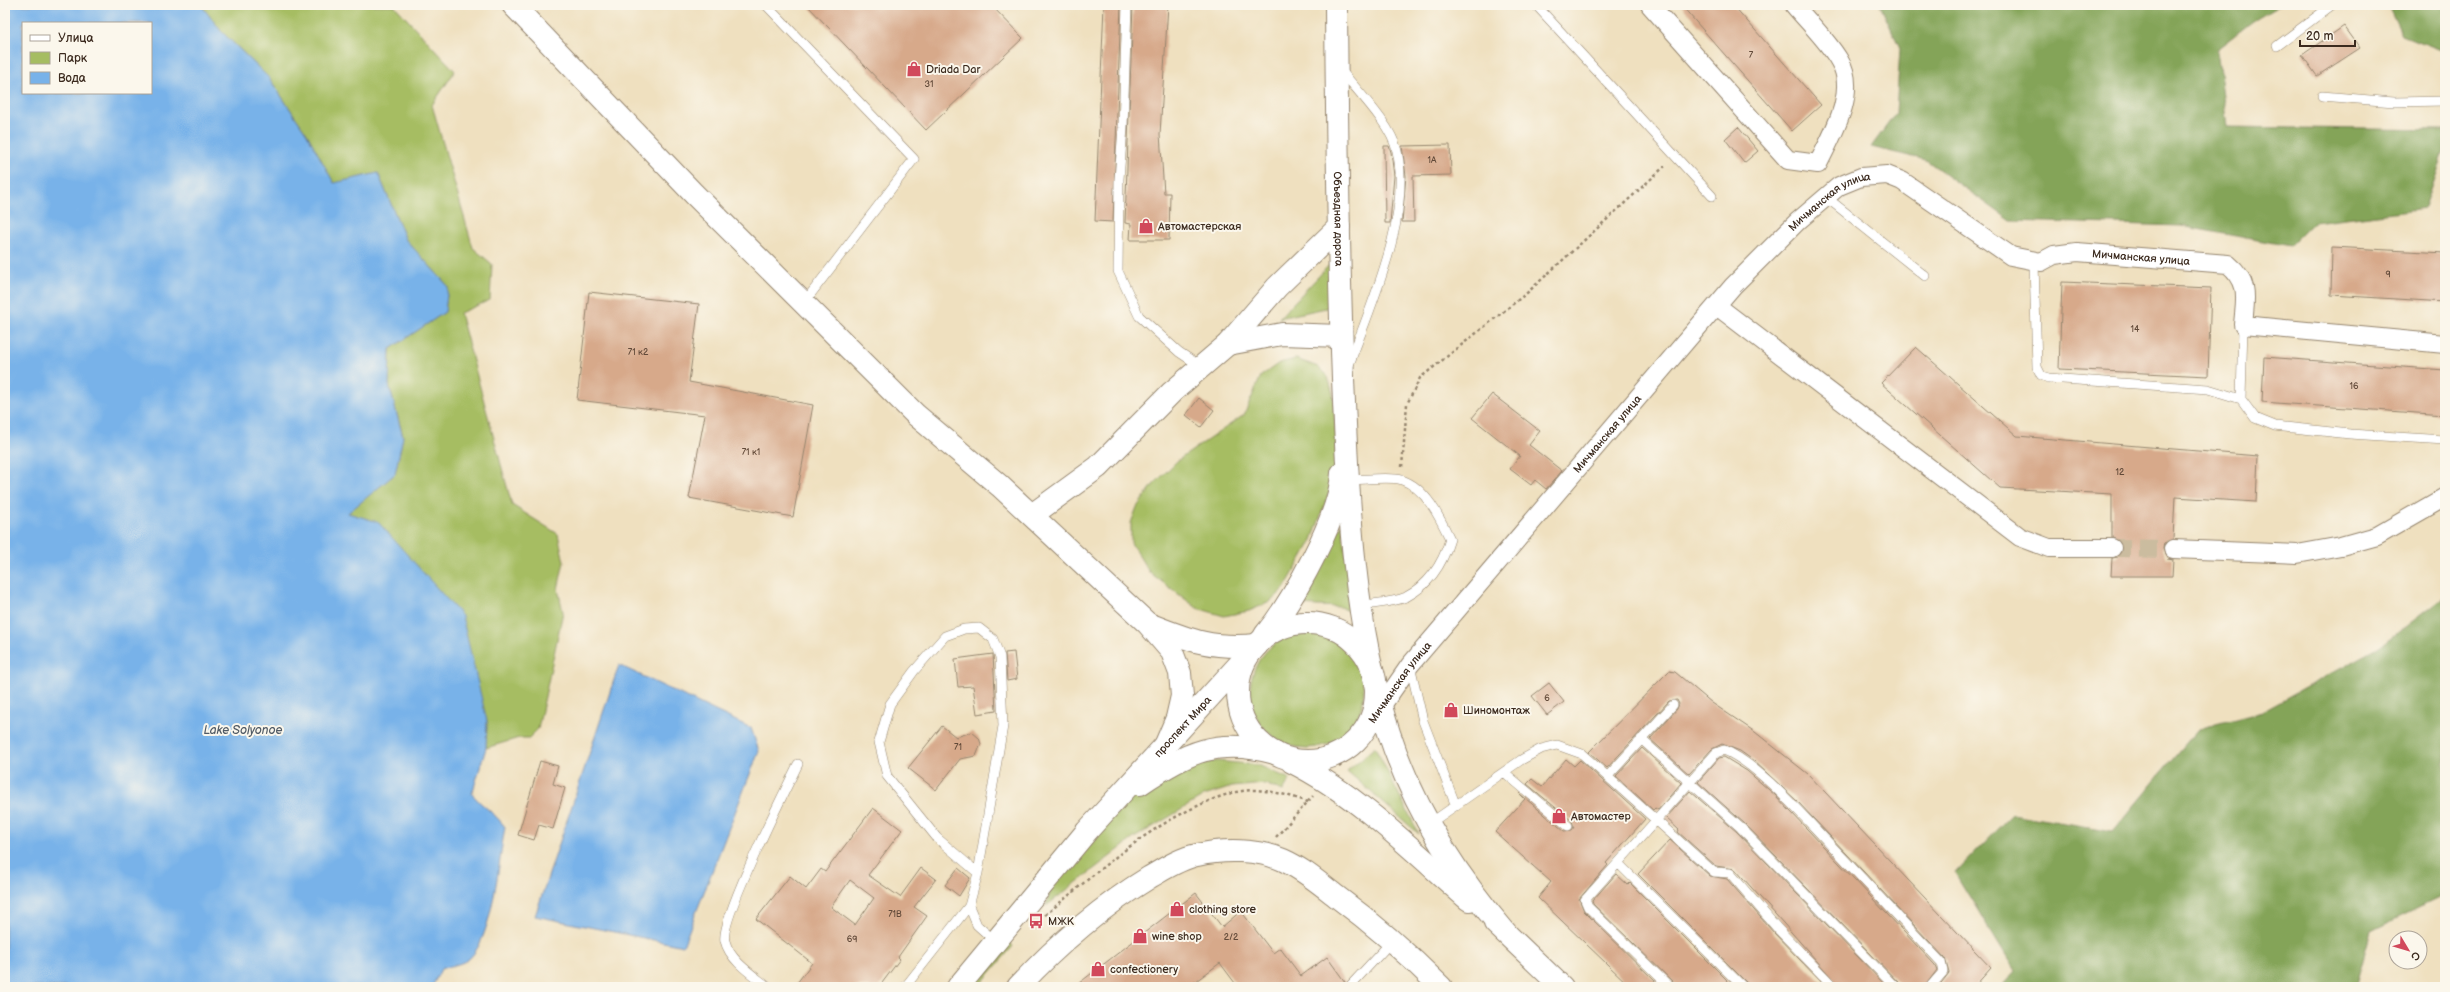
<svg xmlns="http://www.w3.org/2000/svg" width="2450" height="992" font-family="'Balsamiq Sans',sans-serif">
  <rect width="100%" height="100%" fill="#fbf7ec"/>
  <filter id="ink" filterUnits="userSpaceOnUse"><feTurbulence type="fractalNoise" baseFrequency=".025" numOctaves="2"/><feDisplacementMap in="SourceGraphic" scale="8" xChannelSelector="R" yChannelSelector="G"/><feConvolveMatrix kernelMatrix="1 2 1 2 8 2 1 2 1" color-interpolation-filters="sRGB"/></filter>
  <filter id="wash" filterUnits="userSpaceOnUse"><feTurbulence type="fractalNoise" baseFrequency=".012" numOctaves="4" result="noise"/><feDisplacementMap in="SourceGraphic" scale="16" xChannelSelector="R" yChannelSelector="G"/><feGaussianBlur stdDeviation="0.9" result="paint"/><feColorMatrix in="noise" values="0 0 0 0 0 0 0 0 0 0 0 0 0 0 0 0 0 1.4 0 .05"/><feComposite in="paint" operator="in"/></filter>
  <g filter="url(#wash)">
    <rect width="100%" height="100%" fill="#efe0bf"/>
    <path fill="#a6bd62" stroke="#707440" d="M201 5H394L455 71 432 105 473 248 492 264 490 300 460 313 512 505 558 534 564 562 558 589 563 612 538 729 529 738H519L486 748 487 721 347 513 395 474 403 436 389 385 390 349 445 312 448 286 406 240 378 173 334 184 307 134 269 78 221 31Z
      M1335 259V306L1279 318Z
      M1296 359 1318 367 1328 377 1333 394 1336 444 1334 479 1312 540 1284 589 1270 602 1249 611 1224 616 1197 608 1149 572 1131 543V523L1137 507 1154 484 1177 461 1244 415 1261 376 1279 363Z
      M1342 524 1354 614 1340 607 1296 605Z
      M1250 691a57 57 0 1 1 114 0a57 57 0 1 1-114 0Z
      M1375 747 1419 834 1347 771Z
      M1217 761 1258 765 1290 779 1283 791 1265 784 1232 787 1204 796 1134 838 1046 906 1052 884 1104 825 1142 789 1194 764Z
      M1007 941 1013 946 978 987H967Z"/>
    <path fill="#84a458" stroke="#60673b" d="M1880 5H2280L2253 21 2217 49 2227 127 2445 130V149L2425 208 2314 222 2290 246 2181 226 2011 221 1926 160 1871 147 1896 113 1900 48Z
      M2388 5H2445V52L2402 35Z
      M2445 596V895L2371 931 2356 984 2346 987H2001L2015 971 1955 873 2012 814 2113 831 2198 729 2262 712 2378 648Z"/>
    <path fill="#78b2e9" stroke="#5a6e84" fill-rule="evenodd" d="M5 5H201L221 31 269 78 307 134 334 183 378 173 406 240 448 286 445 312 390 349 389 385 403 437 395 474 348 513 378 522 462 616 487 721 486 748 472 794C483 807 495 813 505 827 499 859 493 936 470 958 464 964 449 966 441 969L432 987H5ZM23 23H151V93H23Z
      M619 665 751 728 759 751 683 946 535 916Z"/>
    <g id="blocks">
      <path fill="#d7a98a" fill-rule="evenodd" d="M807 5H991L1023 38 926 130Z
        M1104 5H1121L1113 222 1095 221Z
        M1133 5H1168L1160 134 1164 193H1170L1169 240H1130L1131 224 1125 223Z
        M1681 5H1733L1821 105 1792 131Z
        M2344 26 2360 48 2317 76 2302 55Z
        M1738 127 1758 151 1744 163 1725 139Z
        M1450 145 1451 175 1413 176 1414 222H1402L1406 176 1402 146Z
        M1384 146H1389L1391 152 1394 176 1390 223H1385Z
        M2332 247 2445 253V302L2331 295Z
        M2062 282 2211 288 2208 376 2059 369Z
        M589 292 699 304 689 382 813 405 793 517 689 498 705 415 577 400Z
        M1916 347 2017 436 2258 456 2256 502 2175 497 2173 539 2164 543 2163 549 2167 558 2173 559 2172 576H2111L2112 558 2118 557 2122 548 2121 542 2112 538V494L2000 488 1881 383Z
        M2264 357 2445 370V415L2262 402Z
        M1492 394 1540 431 1529 445 1562 471 1546 489 1535 480 1531 485 1510 469 1520 456 1472 418Z
        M1199 398 1214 410 1201 427 1186 415Z
        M1014 652 1017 679 1007 681 1005 653Z
        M993 654 996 711 977 714 973 686 958 687 955 659Z
        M1669 671 1675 672 1712 703 1755 732 1808 774 1991 968 1974 987H1938L1949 973 1945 958 1797 801 1754 761 1740 751 1722 744 1712 749 1689 774 1650 739 1677 709 1679 704 1677 700 1669 701 1607 768 1589 752Z
        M1549 683 1564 702 1547 715 1532 696Z
        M942 726 956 737 972 732 979 738 981 744 976 756 960 759 936 790 908 768Z
        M1642 748 1681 783 1658 810 1655 808 1653 810 1616 776Z
        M1724 757 1747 771 1775 795 1935 965 1937 970 1924 987H1901L1899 983 1745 824 1698 782 1719 758Z
        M1566 759 1574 766 1580 760 1645 819 1606 863 1608 865 1579 899 1584 911 1661 987H1631L1538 898 1551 882 1495 832 1525 799 1519 793 1564 831 1572 830 1574 827 1572 821 1527 784 1532 779 1542 787Z
        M540 761 558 766 553 784 565 788 553 829 539 825 534 840 518 835Z
        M1690 791 1737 832 1887 987H1840L1735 869 1716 866 1678 832 1679 830 1666 818Z
        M873 808 902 830 868 875 900 897 921 868 936 879 914 907 927 916 898 957 900 959 879 987H794L812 963 756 919 790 876 806 889 821 869 825 872ZM850 880 874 898 855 925 831 907Z
        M1670 840 1710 876 1727 879 1774 933 1826 987H1749L1747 983 1638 874Z
        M958 868 970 878 959 896 945 885Z
        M1616 874 1628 885 1630 883 1734 987H1676L1674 983 1593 904 1592 901Z
        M1196 893 1222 927 1241 911 1273 953 1280 948 1301 976 1327 957 1345 982 1343 987H1238L1220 963 1188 987H1074Z"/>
    </g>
  </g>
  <g filter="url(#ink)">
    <use href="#blocks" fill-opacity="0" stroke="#95856e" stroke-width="1"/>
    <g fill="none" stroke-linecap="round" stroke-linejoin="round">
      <path stroke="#cbbc9f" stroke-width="18" stroke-dasharray="18 9" stroke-linecap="butt" d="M2112 548 2173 549"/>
      <g stroke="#95856e" stroke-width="10">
        <path id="service" d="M766 5 914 159 803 304
          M1127 5 1123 128 1119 179 1118 271 1139 316 1179 352 1200 366
          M1536 5 1712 196
          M2277 46 2332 5
          M1340 69C1357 91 1391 124 1397 151 1412 215 1371 305 1349 365
          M2322 96 2394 102 2445 101
          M1826 197 1925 276
          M2034 263 2037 367 2041 375 2048 378 2208 389 2241 399 2243 325
          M2241 399 2255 418 2275 426 2350 434 2445 440
          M1349 480C1362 480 1390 476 1402 480 1426 488 1440 518 1450 539 1443 563 1429 585 1406 597 1393 603 1374 603 1360 606
          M1410 665 1423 721 1456 806
          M1641 739 1741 828 1895 987
          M1504 772 1568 826
          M1608 776 1673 705
          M1429 824 1521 760 1541 749 1557 745 1582 754 1714 872 1730 873 1778 929 1834 987
          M1619 864 1743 987
          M969 906 977 925 996 942
          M768 987C753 975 730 961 725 941 719 921 785 791 798 764
          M905 987 969 906 978 873 1003 726 1000 657 993 639 979 628 964 629 945 636 914 671 890 704 879 742 887 776 937 838 978 873
          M1349 987 1392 941
          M1670 987 1588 907 1585 900 1716 753 1724 750C1757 763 1803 816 1828 842 1866 882 1903 922 1941 962L1943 972 1930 987"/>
      </g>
      <g stroke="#95856e" stroke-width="20">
        <g id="minor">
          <path d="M1650 5 1788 160 1818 164C1832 135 1859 91 1839 60 1827 40 1809 23 1794 5"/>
          <path d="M1717 306 2020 537 2049 548H2112"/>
          <path d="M2173 549 2297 554 2341 546 2377 536 2445 497"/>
          <path id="s1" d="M1365 730 1410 665 1733 286 1798 221 1839 186 1861 177 1887 175 1902 181 2011 256 2041 262 2054 255 2077 252 2228 264C2251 283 2245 299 2243 325L2445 344"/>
        </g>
      </g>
      <g stroke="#95856e" stroke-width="24">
        <path id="tertiary" d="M1018 987C1057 945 1101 907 1150 877 1164 869 1181 858 1197 855 1223 849 1258 849 1283 860 1303 869 1319 883 1336 896 1374 924 1408 954 1441 987"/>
      </g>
      <g stroke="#95856e" stroke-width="24">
        <g id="secondary">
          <path d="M513 5 694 194 916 415 1000 486 1148 624 1172 652 1180 673 1182 696 1177 718 1165 746"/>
          <path d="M1228 344 1282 334 1341 336"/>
          <path d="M1032 515 1098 467 1172 392 1228 344 1277 287 1339 227"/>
          <path d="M1151 625C1191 641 1213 649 1257 645"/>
          <path d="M1140 784C1187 752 1218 737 1275 753"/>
          <path id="s2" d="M958 987 1087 831 1257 645"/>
        </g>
      </g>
      <g stroke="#95856e" stroke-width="24">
        <g id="primary">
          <path id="s3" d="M1336 5C1337 130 1338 254 1343 378 1348 497 1352 619 1389 733 1413 807 1456 875 1506 933"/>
          <circle cx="1307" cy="692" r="69"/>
          <path d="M1265 635C1293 601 1340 517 1342 473"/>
          <path d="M1292 762C1358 795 1413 851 1469 900"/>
          <path d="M1495 923 1562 987"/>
        </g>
      </g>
      <path stroke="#95856e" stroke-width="2.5" stroke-dasharray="3 3" stroke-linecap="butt" d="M1402 467 1407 404 1420 378 1528 292 1665 166
        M1339 767 1363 747
        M1276 837 1313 796
        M1045 915C1093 876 1133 838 1189 810 1210 800 1232 790 1255 790 1273 791 1292 796 1308 802"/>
      <use href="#service" stroke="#fff" stroke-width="9"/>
      <use href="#minor" stroke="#fff" stroke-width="18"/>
      <use href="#tertiary" stroke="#fff" stroke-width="22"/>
      <use href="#secondary" stroke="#fff" stroke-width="22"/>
      <use href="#primary" stroke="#fff" stroke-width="22"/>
    </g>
  </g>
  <defs>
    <g id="shop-bare" transform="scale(1.2)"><path d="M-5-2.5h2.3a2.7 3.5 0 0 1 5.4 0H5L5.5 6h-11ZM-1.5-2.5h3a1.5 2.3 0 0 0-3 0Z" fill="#d1495b" stroke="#fbf7ec" stroke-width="2.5" paint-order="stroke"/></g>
    <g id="bus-bare" transform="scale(1.2)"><path d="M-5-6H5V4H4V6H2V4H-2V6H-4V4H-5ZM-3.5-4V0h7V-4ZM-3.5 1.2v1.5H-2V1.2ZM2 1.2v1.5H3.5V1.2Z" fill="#d1495b" stroke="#fbf7ec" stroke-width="2.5" paint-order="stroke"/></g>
  </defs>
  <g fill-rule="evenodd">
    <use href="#shop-bare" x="914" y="69"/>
    <use href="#shop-bare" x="1146" y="226"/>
    <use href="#shop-bare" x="1451" y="710"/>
    <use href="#shop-bare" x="1559" y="816"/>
    <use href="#shop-bare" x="1177" y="909"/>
    <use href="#bus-bare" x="1036" y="921"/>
    <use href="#shop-bare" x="1140" y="936"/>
    <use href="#shop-bare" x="1098" y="969"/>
  </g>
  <g text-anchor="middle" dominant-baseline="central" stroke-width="4" stroke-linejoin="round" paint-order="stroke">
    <g font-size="9" fill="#624a39">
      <text x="1751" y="55">7</text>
      <text x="929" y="84">31</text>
      <text x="1432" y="160">1А</text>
      <text x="2388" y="274">9</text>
      <text x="2135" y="329">14</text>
      <text x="638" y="352">71 к2</text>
      <text x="2354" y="386">16</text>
      <text x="751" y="452">71 к1</text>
      <text x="2120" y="472">12</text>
      <text x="1547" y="698">6</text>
      <text x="958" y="747">71</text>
      <text x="895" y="914">71В</text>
      <text x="1231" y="937">2/2</text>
      <text x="852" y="939">69</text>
    </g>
    <g font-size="11" fill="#3b2a1e" stroke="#fbf7ec" text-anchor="start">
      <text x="926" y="69">Driada Dar</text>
      <text x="1158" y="226">Автомастерская</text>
      <text x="1463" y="710">Шиномонтаж</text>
      <text x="1571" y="816">Автомастер</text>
      <text x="1189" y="909">clothing store</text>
      <text x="1048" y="921">МЖК</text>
      <text x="1152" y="936">wine shop</text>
      <text x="1110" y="969">confectionery</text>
    </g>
    <g font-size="11" fill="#3b2a1e" stroke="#fbf7ec">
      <text stroke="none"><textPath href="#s1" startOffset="707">Мичманская улица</textPath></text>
      <text stroke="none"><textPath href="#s3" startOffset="214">Объездная дорога</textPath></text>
      <text stroke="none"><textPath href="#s1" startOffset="1054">Мичманская улица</textPath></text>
      <text stroke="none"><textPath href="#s1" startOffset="383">Мичманская улица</textPath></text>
      <text stroke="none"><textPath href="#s1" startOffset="59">Мичманская улица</textPath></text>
      <text stroke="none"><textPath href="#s2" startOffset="344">проспект Мира</textPath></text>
    </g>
    <g font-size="12" font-style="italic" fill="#505a65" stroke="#fbf7ec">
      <text x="243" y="730">Lake Solyonoe</text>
    </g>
  </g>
  <rect width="2450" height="992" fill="none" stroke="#fbf7ec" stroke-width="20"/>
  <rect x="22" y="22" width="130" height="72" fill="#fbf7ec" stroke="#aea59a"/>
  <rect x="30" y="35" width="20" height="6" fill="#ffffff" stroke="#aea59a"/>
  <text x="58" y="42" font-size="12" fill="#3b2a1e">Улица</text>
  <rect x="30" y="52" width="20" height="12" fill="#a6bd62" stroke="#aea59a"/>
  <text x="58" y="62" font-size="12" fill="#3b2a1e">Парк</text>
  <rect x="30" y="72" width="20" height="12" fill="#78b2e9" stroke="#aea59a"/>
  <text x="58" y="82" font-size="12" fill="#3b2a1e">Вода</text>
  <g transform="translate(2408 950) rotate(128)"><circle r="19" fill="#fbf7ec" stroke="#aea59a"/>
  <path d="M0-3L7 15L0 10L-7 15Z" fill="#d1495b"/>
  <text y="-6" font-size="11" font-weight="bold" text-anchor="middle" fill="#3b2a1e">С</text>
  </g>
  <path d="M2300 40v6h55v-6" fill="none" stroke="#3b2a1e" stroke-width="2"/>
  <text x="2306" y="40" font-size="12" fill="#3b2a1e" stroke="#fbf7ec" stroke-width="3" paint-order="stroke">20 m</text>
</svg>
